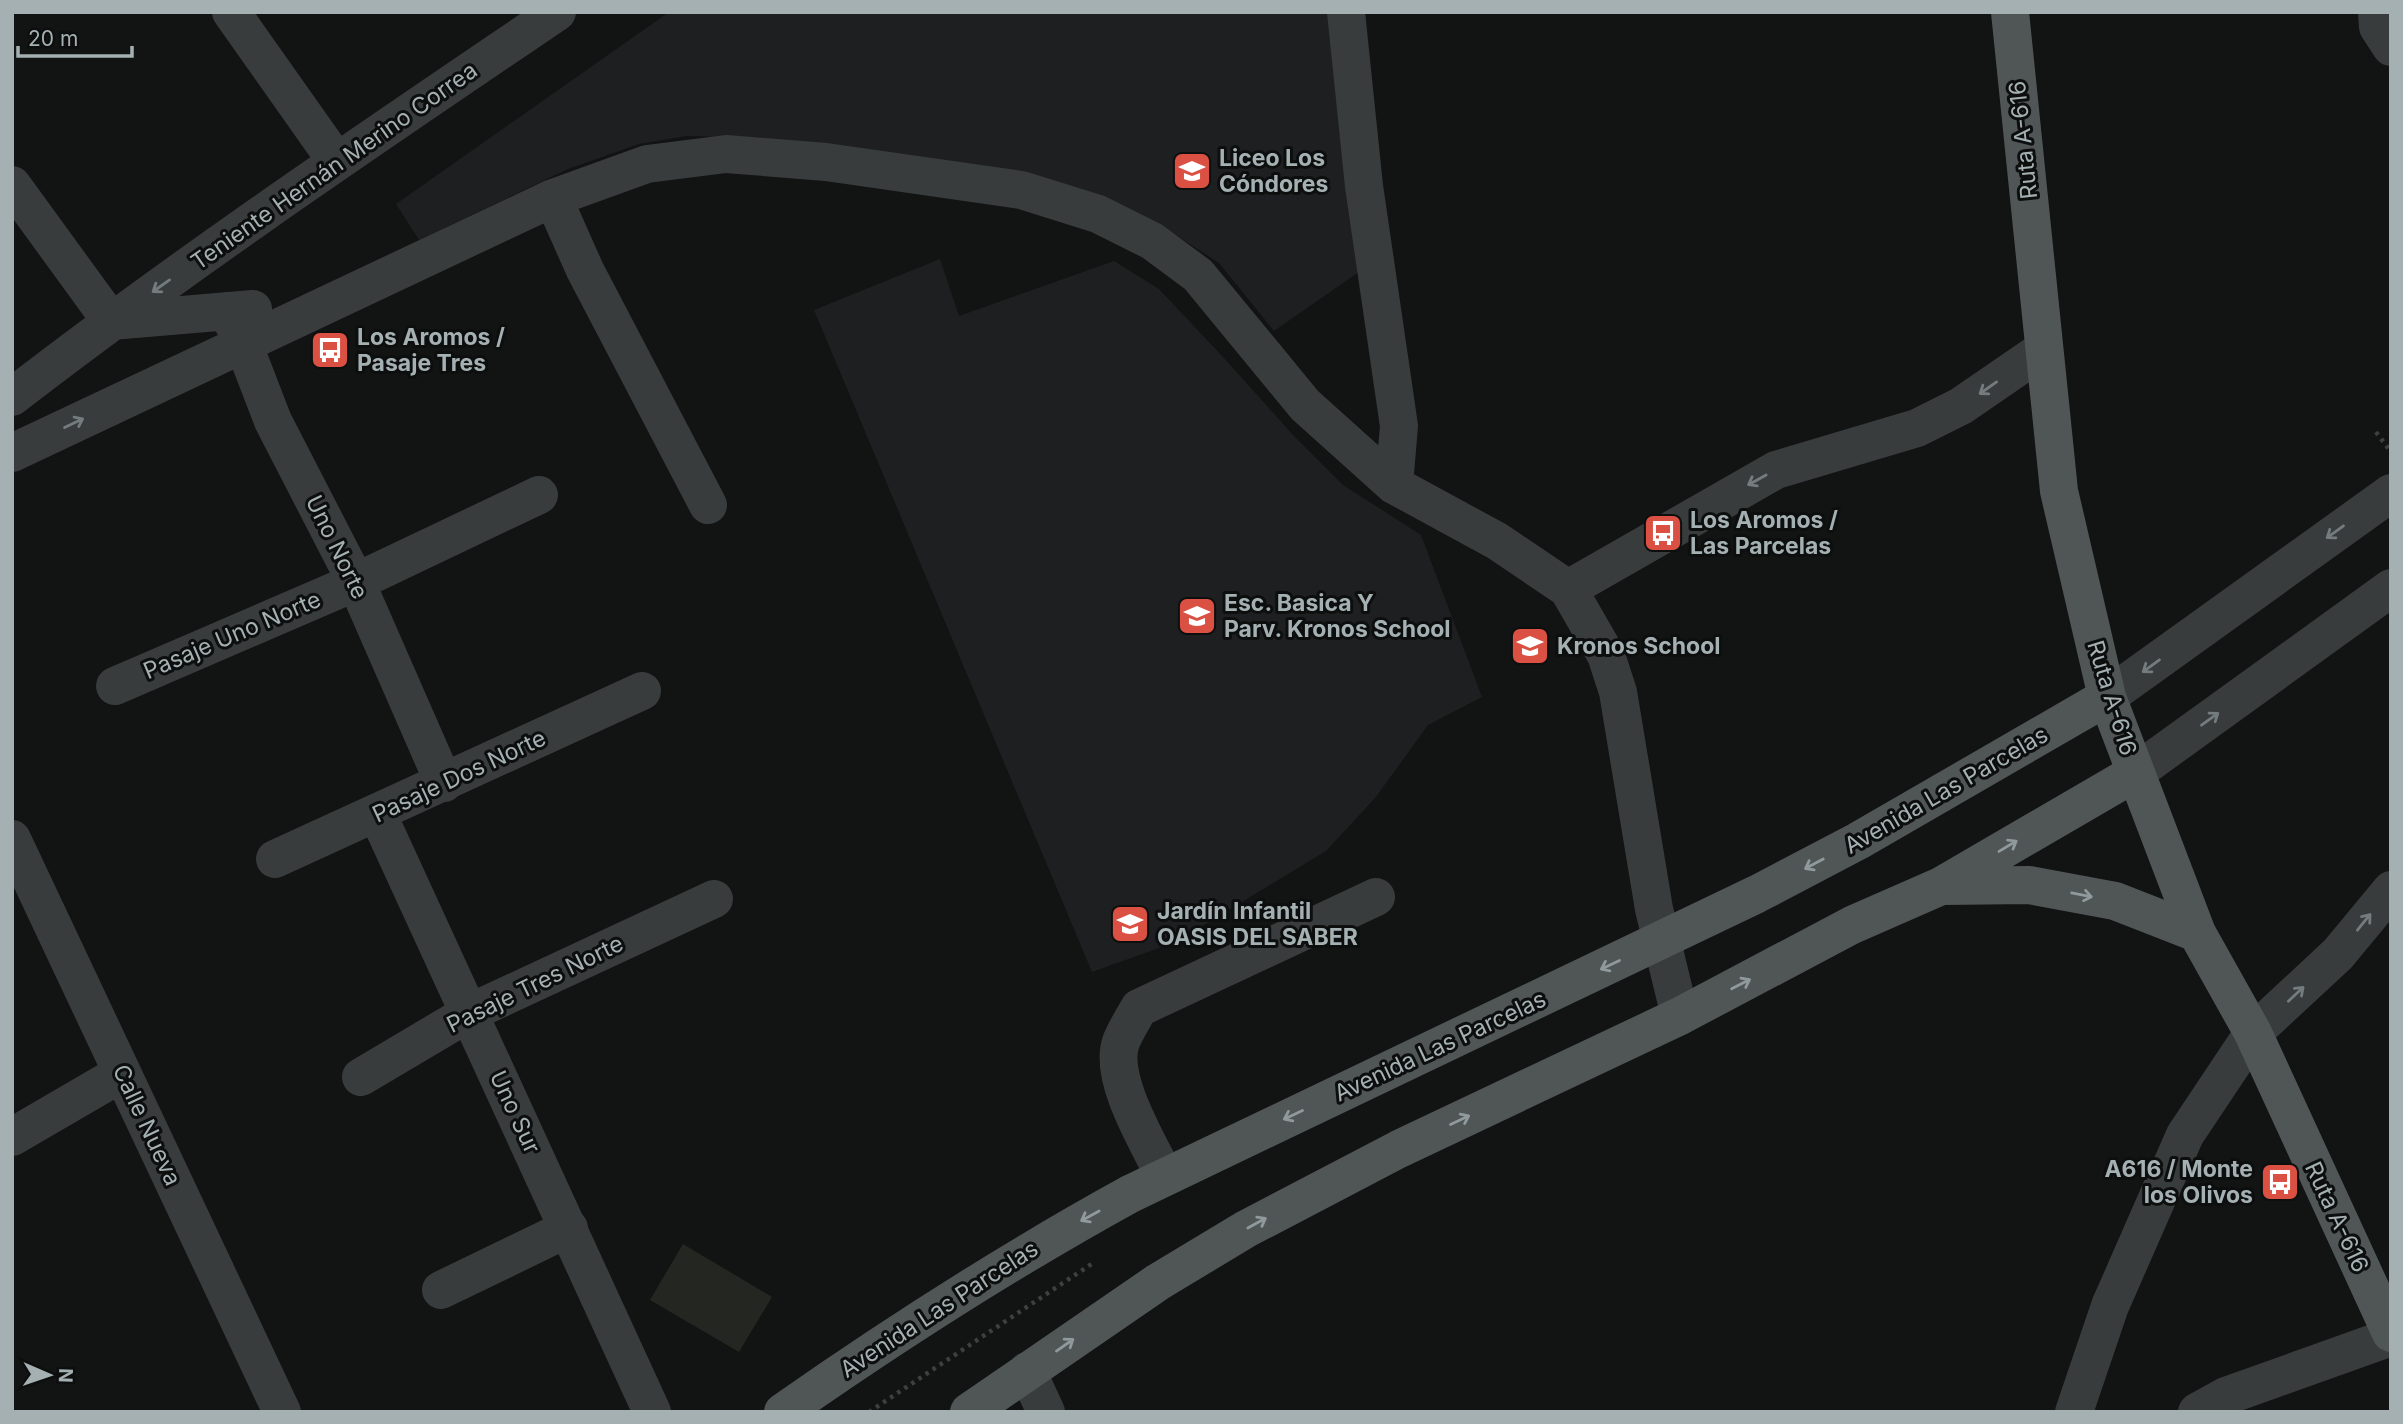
<svg xmlns="http://www.w3.org/2000/svg" width="2403" height="1424" font-family="Inter,sans-serif">
  <rect width="100%" height="100%" fill="#121313"/>
  <path fill="#1e1f20" d="M669 12H1356L1379 258 1274 331 1219 263 1157 223 760 138 687 136 639 144 568 169 419 240 396 204Z
    M940 259 959 316 1114 261 1159 289 1224 358 1294 436 1343 485 1421 535 1482 697 1428 725 1376 797 1326 851 1176 942 1092 972 814 310Z"/>
  <path fill="#242721" d="M683 1244 772 1297 739 1352 650 1300Z"/>
  <g fill="none" stroke-linecap="round" stroke-linejoin="round">
    <path stroke="#3c4041" stroke-width="4.5" stroke-dasharray="3.5 5" stroke-linecap="butt" d="M2376 432 2391 452
      M869 1412 1093 1263"/>
    <path stroke="#383c3d" stroke-width="38" d="M231 12 337 162
      M1346 12 1364 186 1399 426 1394 485
      M2377 12 2378 27 2391 47
      M12 185 111 321
      M553 198 585 270 708 505
      M227 311 243 343 273 421 356 582 444 783
      M111 321 253 309
      M12 397C188 261 373 137 557 12
      M12 453 553 198 647 164 726 154 826 162 1021 190 1098 214 1152 241 1198 275 1305 405 1394 485 1497 541 1568 589 1606 655 1618 692 1654 909 1680 1016
      M1568 589 1776 470 1917 428 1961 406 2044 349
      M115 686 356 582 539 495
      M2107 697 2391 493
      M2135 773 2391 588
      M377 813 652 1412
      M12 839 282 1412
      M275 859 642 691
      M361 1077 469 1013 714 899
      M12 1137 122 1073
      M1165 1177C1149 1144 1108 1078 1121 1042 1125 1031 1133 1019 1139 1008L1376 897
      M441 1290 569 1228
      M1027 1371 1046 1412
      M2074 1412 2110 1306 2185 1135 2253 1033 2338 954 2391 890
      M2197 1412 2226 1396 2391 1337"/>
    <path stroke="#505556" stroke-width="38" d="M2010 12 2059 491 2107 697 2197 933 2253 1033 2391 1333
      M1943 886 2029 885 2115 901 2197 933
      M783 1412C896 1333 1010 1260 1130 1194L1757 894 1858 841 2107 697
      M969 1412 1158 1282 1246 1229 1399 1149 1680 1016 1852 925 1941 886 2135 773"/>
  </g>
  <defs><path id="oneway-shaft" d="M-6 0H5M1.5-3L5.5 0L1.5 3" fill="none" stroke-width="1.6" stroke-linecap="round" stroke-linejoin="round" transform="scale(1.75)"/></defs>
  <g stroke="#747c7d">
    <use href="#oneway-shaft" transform="translate(161 286) rotate(145)"/>
    <use href="#oneway-shaft" transform="translate(1988 388) rotate(145)"/>
    <use href="#oneway-shaft" transform="translate(74 423) rotate(-26)"/>
    <use href="#oneway-shaft" transform="translate(1757 480) rotate(151)"/>
    <use href="#oneway-shaft" transform="translate(2335 532) rotate(144)"/>
    <use href="#oneway-shaft" transform="translate(2151 666) rotate(144)"/>
    <use href="#oneway-shaft" transform="translate(2210 719) rotate(-36)"/>
    <use href="#oneway-shaft" transform="translate(2364 922) rotate(-51)"/>
    <use href="#oneway-shaft" transform="translate(2296 994) rotate(-43)"/>
  </g>
  <g stroke="#90999b">
    <use href="#oneway-shaft" transform="translate(2008 846) rotate(-31)"/>
    <use href="#oneway-shaft" transform="translate(1814 864) rotate(152)"/>
    <use href="#oneway-shaft" transform="translate(2082 895) rotate(11)"/>
    <use href="#oneway-shaft" transform="translate(1610 965) rotate(155)"/>
    <use href="#oneway-shaft" transform="translate(1741 984) rotate(-27)"/>
    <use href="#oneway-shaft" transform="translate(1293 1115) rotate(155)"/>
    <use href="#oneway-shaft" transform="translate(1460 1120) rotate(-25)"/>
    <use href="#oneway-shaft" transform="translate(1090 1216) rotate(151)"/>
    <use href="#oneway-shaft" transform="translate(1257 1223) rotate(-29)"/>
    <use href="#oneway-shaft" transform="translate(1065 1345) rotate(-35)"/>
  </g>
  <defs>
    <g id="school-square" transform="scale(2.0125)"><rect x="-9" y="-9" width="18" height="18" rx="4" fill="#da5143" stroke="#0d0e0e"/><path d="M0-5L7-2L0 1L-7-2ZM-4 1L0 2.5L4 1V4Q0 6-4 4Z" fill="#fff"/></g>
    <g id="bus-square" transform="scale(2.0125)"><rect x="-9" y="-9" width="18" height="18" rx="4" fill="#da5143" stroke="#0d0e0e"/><path d="M-5-6H5V4H4V6H2V4H-2V6H-4V4H-5ZM-3.5-4V0h7V-4ZM-3.5 1.2v1.5H-2V1.2ZM2 1.2v1.5H3.5V1.2Z" fill="#fff"/></g>
  </defs>
  <g fill-rule="evenodd">
    <use href="#school-square" x="1192" y="171"/>
    <use href="#bus-square" x="330" y="350"/>
    <use href="#bus-square" x="1663" y="533"/>
    <use href="#school-square" x="1197" y="616"/>
    <use href="#school-square" x="1530" y="646"/>
    <use href="#school-square" x="1130" y="924"/>
    <use href="#bus-square" x="2280" y="1182"/>
  </g>
  <g text-anchor="middle" dominant-baseline="central" stroke-width="6" stroke-linejoin="round" paint-order="stroke">
    <g font-size="23" fill="#a5b0b2" stroke="#0d0e0e">
      <text transform="translate(2023 140) rotate(-96)">Ruta A-616</text>
      <text transform="translate(334 166) rotate(-35)">Teniente Hernán Merino Correa</text>
      <text transform="translate(337 547) rotate(64)">Uno Norte</text>
      <text transform="translate(232 635) rotate(-23)">Pasaje Uno Norte</text>
      <text transform="translate(2112 698) rotate(73)">Ruta A-616</text>
      <text transform="translate(459 776) rotate(-25)">Pasaje Dos Norte</text>
      <text transform="translate(1946 790) rotate(-30)">Avenida Las Parcelas</text>
      <text transform="translate(535 984) rotate(-26)">Pasaje Tres Norte</text>
      <text transform="translate(1440 1046) rotate(-25)">Avenida Las Parcelas</text>
      <text transform="translate(515 1112) rotate(65)">Uno Sur</text>
      <text transform="translate(147 1125) rotate(65)">Calle Nueva</text>
      <text transform="translate(2337 1217) rotate(65)">Ruta A-616</text>
      <text transform="translate(939 1309) rotate(-33)">Avenida Las Parcelas</text>
    </g>
    <g font-size="23" font-weight="bold" fill="#a5b0b2" stroke="#0d0e0e" text-anchor="start">
      <text x="1219" y="158">Liceo Los<tspan x="1219" dy="26">Cóndores</tspan></text>
      <text x="357" y="337">Los Aromos /<tspan x="357" dy="26">Pasaje Tres</tspan></text>
      <text x="1690" y="520">Los Aromos /<tspan x="1690" dy="26">Las Parcelas</tspan></text>
      <text x="1224" y="603">Esc. Basica Y<tspan x="1224" dy="26">Parv. Kronos School</tspan></text>
      <text x="1557" y="646">Kronos School</text>
      <text x="1157" y="911">Jardín Infantil<tspan x="1157" dy="26">OASIS DEL SABER</tspan></text>
      <text x="2253" y="1169" text-anchor="end">A616 / Monte<tspan x="2253" dy="26">los Olivos</tspan></text>
    </g>
  </g>
  <rect width="2403" height="1424" fill="none" stroke="#a5b0b2" stroke-width="28"/>
  <g transform="translate(49 1375) rotate(92)" stroke="#0d0e0e" stroke-width="5" paint-order="stroke">
  <path d="M0-5L12 26L0 18L-12 26Z" fill="#a5b0b2"/>
  <text y="-10" font-size="19" font-weight="bold" text-anchor="middle" fill="#a5b0b2">N</text>
  </g>
  <path d="M18 46v10h114v-10" fill="none" stroke="#a5b0b2" stroke-width="3.5"/>
  <text x="28" y="46" font-size="21" fill="#a5b0b2" stroke="#0d0e0e" stroke-width="5" paint-order="stroke">20 m</text>
</svg>
